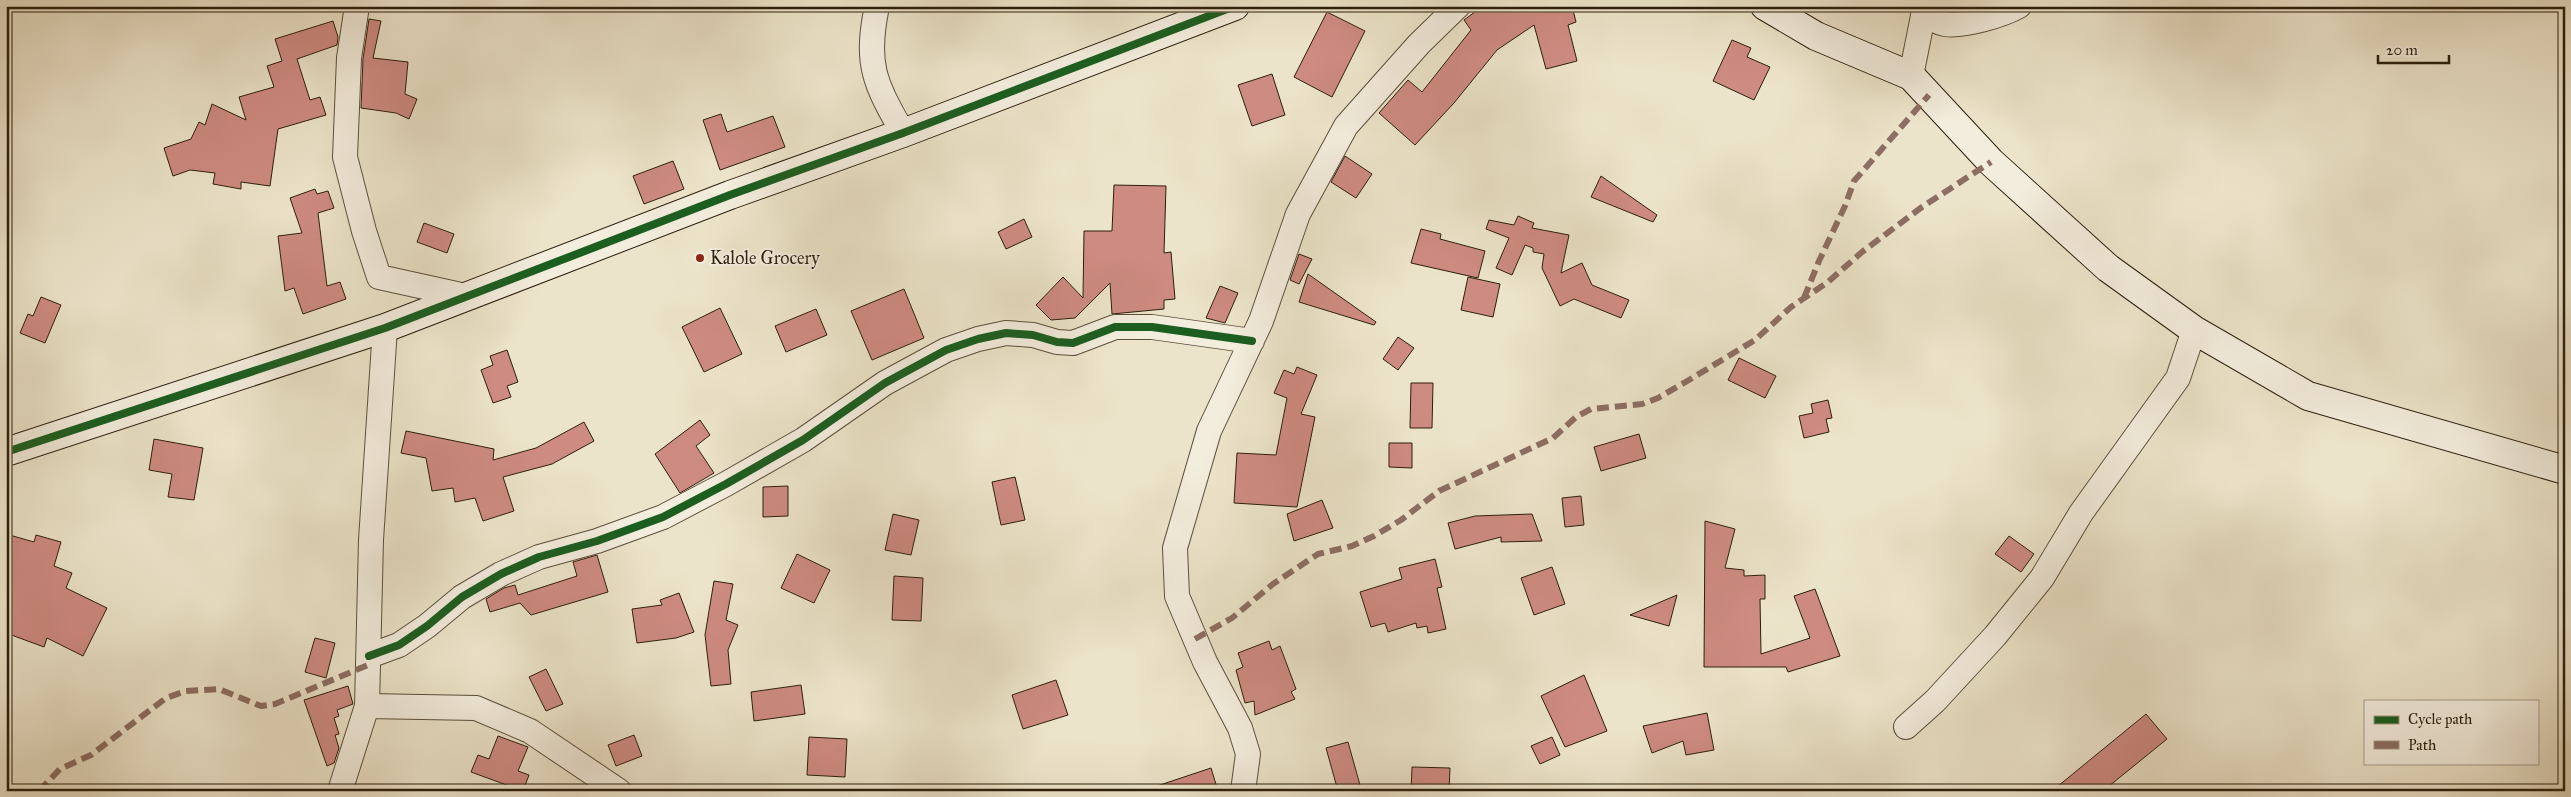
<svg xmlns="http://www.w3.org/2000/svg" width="2571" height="797" font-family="'IM FELL Great Primer',serif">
  <rect width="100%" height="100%" fill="#ece4ca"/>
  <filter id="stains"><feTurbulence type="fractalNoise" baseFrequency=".004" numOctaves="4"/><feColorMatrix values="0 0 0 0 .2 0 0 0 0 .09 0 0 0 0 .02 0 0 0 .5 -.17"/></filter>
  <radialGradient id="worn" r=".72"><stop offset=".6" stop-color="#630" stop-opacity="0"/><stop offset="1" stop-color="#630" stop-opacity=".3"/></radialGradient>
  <path fill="#ce8b82" stroke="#2c1f0d" d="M1483 6H1572L1576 22 1568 25 1577 61 1546 69 1534 25 1497 50 1454 103 1415 145 1379 113 1408 80 1422 92 1471 30 1464 20Z
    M1327 12 1365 31 1332 97 1294 77Z
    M369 19 381 21 373 58 408 62 405 94 417 99 409 119 396 113 361 108 363 59Z
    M333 21 338 37 337 45 297 59 310 100 320 97 326 115 278 129 270 186 241 182V189L213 184 215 173 190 170 173 176 164 148 191 139 199 122 205 125 212 104 246 120 239 97 274 87 267 66 282 61 275 39Z
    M1732 40 1751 48 1747 57 1770 67 1754 100 1713 81Z
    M1272 74 1285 115 1252 126 1238 85Z
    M721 114 727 132 773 116 785 147 720 170 703 120Z
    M1345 156 1372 174 1356 198 1331 182Z
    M673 161 684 189 644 204 633 176Z
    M1601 176 1657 215 1653 222 1591 197Z
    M1114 185 1166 186 1164 253 1171 252 1175 299 1164 300V309L1112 314 1110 283 1075 318 1051 320 1036 305 1063 277 1083 298 1084 231H1112Z
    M315 189 317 194 328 191 334 208 318 213 327 286 340 282 346 299 303 314 294 288 285 291 278 236 302 233 290 198Z
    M1518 216 1534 223 1532 228 1569 235 1561 273 1582 263 1592 285 1629 300 1621 318 1574 299 1560 306 1542 268 1544 254 1533 252V248L1525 245 1512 275 1496 268 1509 238 1486 229 1489 220 1514 225Z
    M1024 219 1032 237 1006 249 998 232Z
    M424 223 454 234 447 253 417 242Z
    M1421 229 1441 234 1440 239 1485 251 1478 278 1411 263Z
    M1299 254 1312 259 1299 284 1290 280Z
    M1308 274 1376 322 1374 325 1299 302Z
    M1468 277 1500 284 1493 317 1461 310Z
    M1220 286 1238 293 1225 323 1206 318Z
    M904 289 924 338 872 360 851 311Z
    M41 297 61 305 45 343 20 333 28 314 33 316Z
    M720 308 742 354 704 372 682 327Z
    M816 309 827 335 786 352 775 326Z
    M1398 337 1414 348 1398 370 1383 359Z
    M507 350 518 382 507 386 511 397 493 403 481 370 493 365 490 356Z
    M1739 358 1776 376 1765 398 1728 380Z
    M1297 367 1317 375 1301 414 1315 417 1297 507 1234 503 1237 453 1276 455 1287 398 1274 393 1284 370 1294 374Z
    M1411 383H1433L1432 428H1410Z
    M1828 400 1832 418 1826 419 1829 432 1804 438 1799 416 1813 413 1811 404Z
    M700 420 710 435 696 446 714 473 680 493 655 454Z
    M584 422 594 441 552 464 503 477 514 511 483 521 475 498 455 502 453 488 432 491 426 458 401 453 406 431 494 449 493 460 536 448Z
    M1639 434 1646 458 1601 471 1594 447Z
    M154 439 203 448 194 500 168 497 172 474 149 470Z
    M1389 443H1412V468L1389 467Z
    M1015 477 1025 520 1001 525 992 482Z
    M788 486V516L763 517V487Z
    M1581 496 1584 525 1565 527 1562 498Z
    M1322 500 1333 528 1294 541 1287 514Z
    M893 514 919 520 911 555 885 550Z
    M1532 514 1542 541 1501 542V537L1455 549 1448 523 1475 516Z
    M1705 521 1735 529 1725 568 1744 570V576L1765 575V599H1760L1761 654 1810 638 1794 596 1815 589 1840 656 1788 672 1786 667H1704Z
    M6 534 34 542 36 535 61 542 54 566 72 573 66 588 107 608 83 656 47 638 44 647 6 633Z
    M2009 536 2034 554 2021 572 1995 554Z
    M797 554 830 570 814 603 781 588Z
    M597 555 608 592 531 615 520 603 490 612 486 599 504 588 515 585 518 595 577 576 573 562Z
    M1435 559 1442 587 1437 588 1446 629 1428 633 1427 626 1417 628 1416 623 1388 632 1385 623 1371 627 1360 592 1402 579 1399 568Z
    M1552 567 1565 604 1534 615 1521 578Z
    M894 576 923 578 921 621 892 620Z
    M714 581 733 584 726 620 738 625 728 650 731 684 711 686 705 635Z
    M679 593 694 632 676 638 637 643 632 609 662 605 660 600Z
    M1677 595 1669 626 1630 615Z
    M315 638 335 643 326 678 305 672Z
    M1269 641 1272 650 1280 646 1296 689 1291 692 1295 699 1255 715 1254 701 1245 703 1236 670 1243 667 1238 653Z
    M546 669 563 704 546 711 529 677Z
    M1584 675 1607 731 1565 747 1541 696Z
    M1056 680 1068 715 1023 729 1012 695Z
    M801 685 805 714 754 721 751 692Z
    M348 686 353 704 337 710 339 716 334 718 339 734 335 735 339 748 334 763 327 766 304 700Z
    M1707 713 1714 750 1686 755 1683 741 1652 753 1643 726Z
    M2146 714 2167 739 2103 791H2052Z
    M634 735 642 756 616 766 608 745Z
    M498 736 528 747 518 771 529 775 523 791 471 772 478 755 489 759Z
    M809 737 847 739 845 777 807 775Z
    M1552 737 1560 755 1540 764 1531 746Z
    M1348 742 1360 785 1338 791 1326 748Z
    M1412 767 1450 768 1449 791H1411Z
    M1211 768 1218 791H1154V787Z"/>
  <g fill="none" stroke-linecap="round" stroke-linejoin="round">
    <g stroke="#5c503c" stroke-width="26">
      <path id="street" d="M357 6 349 58 345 157 364 231 379 277 470 297
        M877 6C865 64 874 82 903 133
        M1923 15C1930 18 1938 23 1945 24 1964 27 2003 15 2019 6
        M1911 76 1925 6
        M385 328 371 540 367 706 476 708 530 731 619 791
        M369 656 399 645 427 626 462 597 501 574 539 557 597 541 663 517 726 484 803 440 885 383 946 350 978 339 1006 333 1033 335 1057 342 1073 343 1115 327H1152L1252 341
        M1906 727 1935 701 1995 636 2042 578 2081 513 2178 378 2194 330
        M340 791 367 706
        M1243 791 1248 754 1240 728 1205 662 1177 596 1175 548 1209 431 1261 321 1298 214 1346 126 1419 44 1458 6"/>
    </g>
    <g stroke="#2c1f0d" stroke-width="30">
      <path id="secondary" d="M1765 6 1816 36 1911 76 1991 162 2108 268 2194 330 2308 396 2565 470
        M6 452 385 328 730 195 903 133 1235 6"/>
    </g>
    <use href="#street" stroke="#f3eddd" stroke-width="24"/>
    <use href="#secondary" stroke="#f3eddd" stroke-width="28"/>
    <path stroke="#8d6e63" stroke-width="6" stroke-dasharray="12 6" stroke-linecap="butt" d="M1804 298 1819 261 1845 206 1854 181 1929 95
      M1195 639 1232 618 1273 584 1318 554 1352 546 1374 536 1401 520 1439 491 1553 438 1576 417 1591 409 1642 404 1658 398 1689 380 1755 340 1791 307 1828 282 1862 252 1922 207 1991 162
      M39 791 60 769 91 755 166 698 186 691 219 689 261 706 275 704 368 665"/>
    <g stroke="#f3eddd" stroke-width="11">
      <path id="cycleway" d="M6 452 385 328 730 195 903 133 1235 6
        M369 656 399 645 427 626 462 597 501 574 539 557 597 541 663 517 726 484 803 440 885 383 946 350 978 339 1006 333 1033 335 1057 342 1073 343 1115 327H1152L1252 341"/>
    </g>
    <use href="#cycleway" stroke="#1b5e20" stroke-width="8"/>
  </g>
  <circle fill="#8f2418" stroke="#f3eddd" stroke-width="2" cx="700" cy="258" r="5"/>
  <g text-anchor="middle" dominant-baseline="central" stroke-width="4" stroke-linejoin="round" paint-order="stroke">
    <g font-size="18" fill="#2c1f0d" stroke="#f3eddd" text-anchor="start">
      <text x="710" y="258">Kalole Grocery</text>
    </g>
  </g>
  <rect width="2571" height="797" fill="none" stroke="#ece4ca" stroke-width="25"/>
  <rect x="8" y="8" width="2556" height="782" fill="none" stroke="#2c1f0d" stroke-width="2.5"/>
  <rect x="12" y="12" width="2546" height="772" fill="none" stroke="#2c1f0d"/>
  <rect x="2364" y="700" width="175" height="65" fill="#f3eddd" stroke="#a39b8a"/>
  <rect x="2374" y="716" width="25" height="8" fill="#1b5e20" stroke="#a39b8a"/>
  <text x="2408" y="724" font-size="15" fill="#2c1f0d">Cycle path</text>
  <rect x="2374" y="741" width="25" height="8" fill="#8d6e63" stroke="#a39b8a"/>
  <text x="2408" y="750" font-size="15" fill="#2c1f0d">Path</text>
  <path d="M2378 55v8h71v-8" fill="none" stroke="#2c1f0d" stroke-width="2.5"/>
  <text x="2386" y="55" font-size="15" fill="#2c1f0d" stroke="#f3eddd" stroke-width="4" paint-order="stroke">20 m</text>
  <rect width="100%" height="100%" filter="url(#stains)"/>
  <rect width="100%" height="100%" fill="url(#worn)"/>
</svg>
